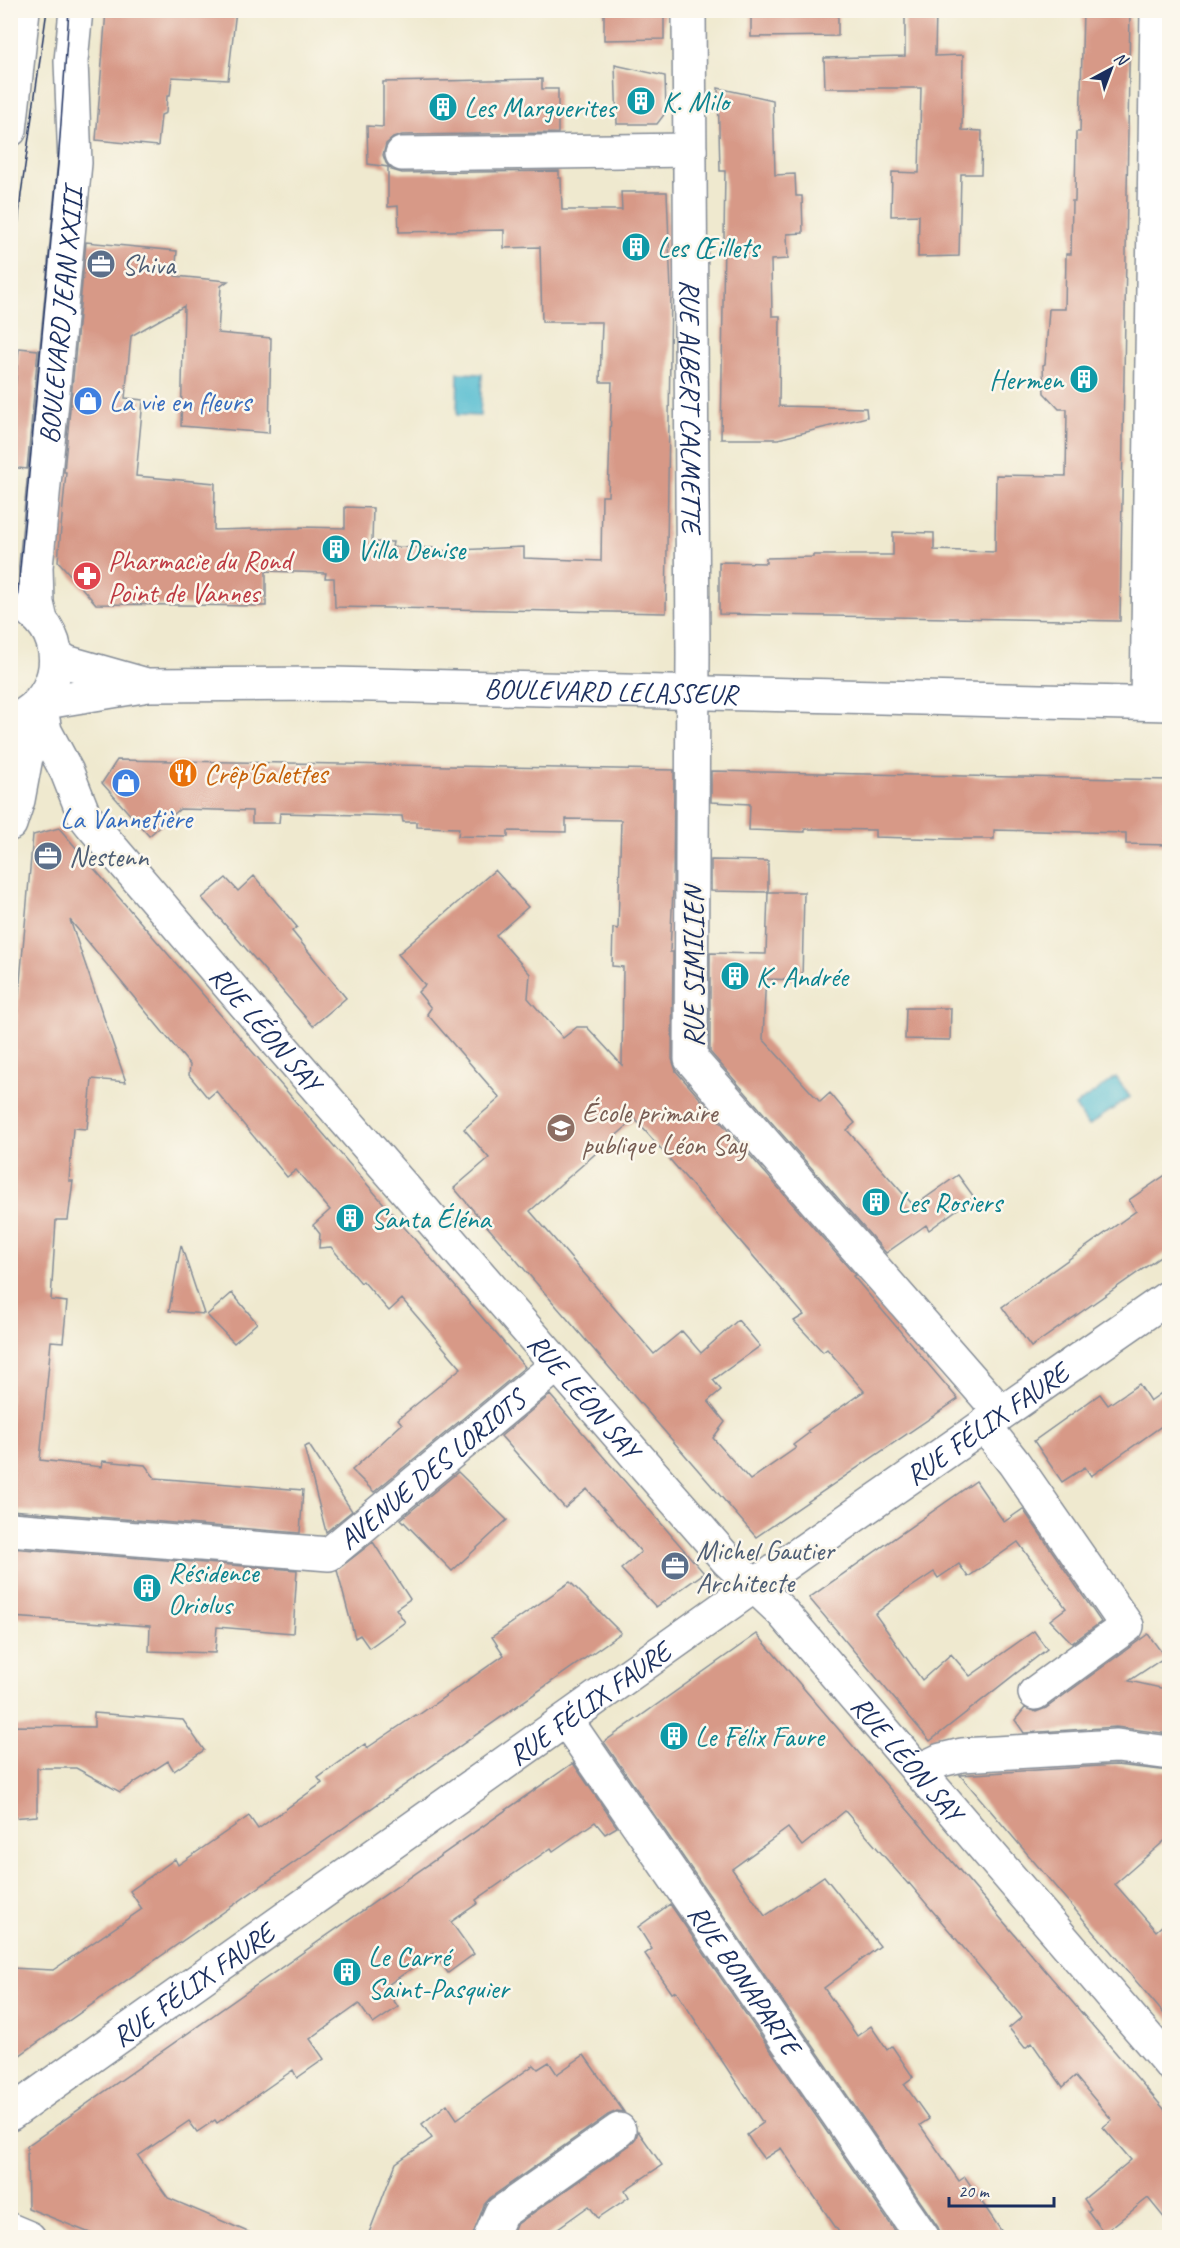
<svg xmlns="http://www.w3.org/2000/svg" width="1180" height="2248" font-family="Caveat,sans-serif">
  <rect width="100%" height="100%" fill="#fbf7ec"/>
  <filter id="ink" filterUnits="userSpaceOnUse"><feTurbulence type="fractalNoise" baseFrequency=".0167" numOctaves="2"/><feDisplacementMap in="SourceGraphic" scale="12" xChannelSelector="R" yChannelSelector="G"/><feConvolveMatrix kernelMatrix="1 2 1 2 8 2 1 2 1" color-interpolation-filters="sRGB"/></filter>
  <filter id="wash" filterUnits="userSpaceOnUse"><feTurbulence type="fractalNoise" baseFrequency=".008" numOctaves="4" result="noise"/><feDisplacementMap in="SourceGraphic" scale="24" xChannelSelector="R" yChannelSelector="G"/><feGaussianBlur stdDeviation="1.35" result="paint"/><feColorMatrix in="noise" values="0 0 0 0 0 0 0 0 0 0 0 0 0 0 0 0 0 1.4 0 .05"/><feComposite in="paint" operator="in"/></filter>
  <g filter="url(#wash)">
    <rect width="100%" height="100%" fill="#efe9cf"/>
    <path fill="#53bcd0" stroke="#377697" stroke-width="1.5" d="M458 373 482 374 480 416 457 415Z
      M1116 1077 1130 1097 1088 1126 1075 1106Z"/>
    <g id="blocks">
      <path fill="#d79987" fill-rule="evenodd" d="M106 10H236L228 80 172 77 170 96H167L166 113 161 115 158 146 96 140Z
        M604 10H664V39L604 40Z
        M751 10H838V36L751 37Z
        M905 10H936L935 56 963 55 962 130 982 131 981 174H961L959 256 918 257 919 215 891 216 892 172 919 173 921 88H825L824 58 905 56Z
        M1083 10H1130L1120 621 719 614V562L766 563V558L813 557V555H893V532L934 533V550L995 552 996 475 1066 476 1067 409H1059L1044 393 1043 365 1045 364 1049 309H1065L1066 254H1071L1072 201H1075L1076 132H1080Z
        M615 65 665 76 666 112 657 124H617Z
        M542 79V89H558V133L402 135 393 138 386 144 383 155 386 163 392 170 402 173 559 171V178H561L562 210H622L621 192H667L671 291 666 613 335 607 334 578H325L326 573 266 571V606L96 604 58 561 66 472H64L86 242 177 251 175 276 228 281 221 286 218 333 271 338 269 433 181 426 184 306 131 336 125 398 143 400 136 476 215 483 214 530 300 528V527L345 528V507L373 508 372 542H393L392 547 437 548V551L524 547V558L601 561 602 496H608L612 382H600L602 322H542L540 247 504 248V230L399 232 398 206 388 207V167L368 164 367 126 383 127V82Z
        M718 88 773 100 775 175 795 174 796 196H802L803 233 787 234 788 259 771 260 772 316H780L779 406 866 408 867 417 778 439H721L725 171H720Z
        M19 348 38 350 27 469 10 467V441Z
        M117 760 674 770 673 890 670 952H673L672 1059 676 1071 855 1275 853 1276 958 1399 756 1537 454 1188 489 1158 464 1129 500 1098 427 1014 431 1008 418 992 425 985 398 954 495 870 528 907 496 935 530 974 528 998 563 1038 577 1027H587L622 1065 623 967 612 966 613 928 618 929 621 820 566 819V832L508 831V837L458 836 459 828 417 827V822H403L402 816 280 813 279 823H252V811L180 809 149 836 102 783ZM635 1119 804 1315 794 1321 823 1352 827 1349 864 1391 807 1431 809 1433 793 1445 796 1448 750 1480 713 1438 725 1422 708 1401 721 1390 713 1380 760 1346 738 1320 701 1353 682 1331 654 1354 530 1211Z
        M711 771 1170 780V845L1126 844V833L994 830V839H948L875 837V830L823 829H805V832L749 830 750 804 711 802Z
        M59 828 525 1367 374 1492 352 1470 402 1424 398 1419 461 1368 402 1299 389 1311 363 1281 361 1283 331 1247 319 1248 320 1234 313 1225 330 1210 296 1170 287 1177 216 1091 208 1098 189 1075 190 1065 70 920 126 1082 92 1079 87 1129 73 1128 69 1181H73L68 1220H56L51 1300 67 1302 63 1342 51 1341 40 1460 102 1467 103 1461 145 1465 155 1478 303 1490 300 1533 10 1510V1094L33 835Z
        M711 860 768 861V892L711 891Z
        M254 876 297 927 292 931 346 998 313 1026 202 898 226 878 238 891Z
        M768 892H804L802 980 766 979V971L763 1039 820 1102 830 1093 855 1123 847 1130 914 1206 958 1175 974 1197 929 1230 926 1225 886 1253 710 1052V953L766 954Z
        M906 1008H951L950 1040 905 1039Z
        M1170 1172V1250L1031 1347 1002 1307 1136 1211 1129 1200Z
        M181 1245 204 1314 169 1311Z
        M232 1293 257 1323 234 1343 207 1315Z
        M1139 1384 1150 1401 1170 1387V1420L1091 1476 1085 1467 1062 1482 1034 1441 1100 1394 1108 1405Z
        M550 1395 704 1573 656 1607 621 1569 641 1552 587 1489 565 1508 501 1436Z
        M309 1445 352 1511 326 1532 304 1447Z
        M458 1472 507 1520 452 1571 401 1519Z
        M976 1481 1004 1522 1023 1509 1101 1622 1072 1643 1050 1620 1066 1608 1018 1542 968 1577 959 1564 938 1578 934 1572 904 1592 875 1614 922 1680 951 1654 970 1676 1034 1631 1047 1649 930 1741 809 1598Z
        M373 1542 410 1599 396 1609 405 1622 369 1648 360 1635 355 1638 337 1570Z
        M10 1548 297 1570 293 1633 217 1627 215 1653 149 1651 150 1626 10 1617Z
        M570 1582 621 1633 10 2062V1968L53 1970 142 1909 130 1891 175 1859 178 1865 249 1816 258 1829 322 1783 318 1778 365 1744 367 1748 416 1715 417 1716 504 1655 492 1637Z
        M757 1634 1170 2116V2225L1148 2198 1104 2233 1088 2211 1091 2209 1084 2199 1131 2160 1103 2127 1112 2120 1075 2076 1063 2087 1032 2043 1025 2048 1009 2028 1022 2017 909 1883 908 1884 845 1811 802 1846 788 1828 732 1869 765 1916 824 1876 880 1946 824 1988 857 2036 871 2026 887 2050 892 2046 913 2077 904 2084 929 2119 920 2125 959 2181 965 2177 1006 2238H942L938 2227 604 1742Z
        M1148 1634 1165 1657 1129 1681 1170 1690V1734L1116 1727 1024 1733 1015 1720 1025 1708 1036 1712 1046 1708Z
        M94 1713 183 1720 204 1750 174 1771 168 1761 120 1792 76 1768H37V1816L10 1818V1726L94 1727Z
        M573 1763 617 1827 605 1834 595 1822 553 1851 551 1848 476 1900 478 1903 451 1922 474 1954 448 1973 434 1953 385 1987 398 2007 373 2024 359 2004 310 2039 324 2059 297 2078 293 2070 217 2123 215 2120 197 2132 189 2121 138 2156 168 2198 262 2238H102L28 2208 27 2146Z
        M1116 1765 1170 1771V1836L1115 1884 1156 1931 1170 1919V2021L960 1775Z
        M670 1904 900 2238H843L781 2148 764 2159 755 2147 747 2135 763 2123 676 1991 672 1993 645 1954 652 1949 638 1927Z
        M584 2055 624 2112 617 2111 608 2115 490 2198 484 2205 472 2238H367L396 2163 432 2138 422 2124 447 2104 457 2119 534 2065 538 2069 549 2062 557 2074Z
        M638 2131 662 2165 625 2190 629 2197 598 2218 589 2206 544 2238H511L516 2225 630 2145 636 2138Z"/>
    </g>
  </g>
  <g filter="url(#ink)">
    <use href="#blocks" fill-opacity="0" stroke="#858c96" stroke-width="1.5"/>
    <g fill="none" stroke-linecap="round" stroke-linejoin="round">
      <g stroke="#858c96" stroke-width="36">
        <g id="minor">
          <path id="s1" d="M689 10 693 653 691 1059 1001 1413"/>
          <path d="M402 154 690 150"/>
          <path id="s2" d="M40 703 45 731 67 772 84 815 91 824 286 1052 727 1560 782 1612 1170 2064"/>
          <path d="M1147 703 1157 10"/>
          <path d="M10 824 18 800 29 741 23 716"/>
          <path d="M984 1425 1014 1463 1127 1626 1035 1693"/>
          <path id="s3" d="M10 1529 329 1554 557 1365"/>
          <path id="s4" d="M566 1720 923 2238"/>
          <path d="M918 1771 941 1760 962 1755 1117 1746 1170 1753"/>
          <path id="s5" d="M10 2114 802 1552 1170 1296"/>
          <path d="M10 2230 29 2238"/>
          <path d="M490 2238 501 2213 619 2130"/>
        </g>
      </g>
      <g stroke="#858c96" stroke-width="36">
        <g id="major">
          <path d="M10 130 23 10"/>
          <path d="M10 600C20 602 27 607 34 614 72 646 57 706 10 721"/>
          <path id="s6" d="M41 620 37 603 36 567 75 163 71 61 76 10"/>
          <path id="s7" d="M56 655 66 662 147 685 332 684 1170 704"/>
          <path d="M40 703 143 686"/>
        </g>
      </g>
      <use href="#minor" stroke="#fff" stroke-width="33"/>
      <use href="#major" stroke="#fff" stroke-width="33"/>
      <path stroke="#1b2f5e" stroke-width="1.5" d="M10 311 21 194 47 10
        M10 676 58 165 69 10"/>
    </g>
  </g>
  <defs>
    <g id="building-disc" transform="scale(1.5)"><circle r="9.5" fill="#0f9aa8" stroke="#fbf7ec"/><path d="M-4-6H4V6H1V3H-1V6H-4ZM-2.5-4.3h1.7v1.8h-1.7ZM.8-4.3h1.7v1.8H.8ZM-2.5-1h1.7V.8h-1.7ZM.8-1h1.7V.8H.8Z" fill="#fff"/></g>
    <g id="office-disc" transform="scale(1.5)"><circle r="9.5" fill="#5c6f8a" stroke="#fbf7ec"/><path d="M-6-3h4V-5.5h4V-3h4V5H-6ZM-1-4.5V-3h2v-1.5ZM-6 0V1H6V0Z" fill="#fff"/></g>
    <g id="shop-disc" transform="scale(1.5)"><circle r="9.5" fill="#3f7fe0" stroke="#fbf7ec"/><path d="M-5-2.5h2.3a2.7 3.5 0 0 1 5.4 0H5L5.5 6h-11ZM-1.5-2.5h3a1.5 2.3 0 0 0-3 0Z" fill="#fff"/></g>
    <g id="pharmacy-disc" transform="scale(1.5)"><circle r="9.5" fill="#e0444e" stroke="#fbf7ec"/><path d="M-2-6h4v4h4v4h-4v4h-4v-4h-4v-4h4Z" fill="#fff"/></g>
    <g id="restaurant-disc" transform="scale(1.5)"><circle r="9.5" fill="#e8710a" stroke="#fbf7ec"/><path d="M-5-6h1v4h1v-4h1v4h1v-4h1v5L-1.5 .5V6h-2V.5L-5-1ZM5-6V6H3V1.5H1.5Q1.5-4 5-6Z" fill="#fff"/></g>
    <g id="school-disc" transform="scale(1.5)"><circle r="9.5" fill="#8d6e63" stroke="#fbf7ec"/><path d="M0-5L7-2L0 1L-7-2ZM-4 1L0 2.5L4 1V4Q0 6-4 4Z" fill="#fff"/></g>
  </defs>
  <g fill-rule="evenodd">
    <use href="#building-disc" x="641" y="101"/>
    <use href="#building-disc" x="443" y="107"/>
    <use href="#building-disc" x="636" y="247"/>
    <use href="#office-disc" x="101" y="264"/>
    <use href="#building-disc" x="1084" y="379"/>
    <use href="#shop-disc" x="88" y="401"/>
    <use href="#building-disc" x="336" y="549"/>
    <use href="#pharmacy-disc" x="87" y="576"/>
    <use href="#restaurant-disc" x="183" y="773"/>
    <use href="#shop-disc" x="126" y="783"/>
    <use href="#office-disc" x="48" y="856"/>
    <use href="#building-disc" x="735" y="976"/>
    <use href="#school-disc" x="561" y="1128"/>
    <use href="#building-disc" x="876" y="1202"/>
    <use href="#building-disc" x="350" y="1218"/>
    <use href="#office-disc" x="675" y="1566"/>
    <use href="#building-disc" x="147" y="1588"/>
    <use href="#building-disc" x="674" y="1736"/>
    <use href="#building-disc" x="347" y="1972"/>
  </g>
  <g text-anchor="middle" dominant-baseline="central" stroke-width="5" stroke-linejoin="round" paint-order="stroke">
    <g font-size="28" fill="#0d838f" stroke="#fbf7ec" text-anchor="start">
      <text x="662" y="101">K. Milo</text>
      <text x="464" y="107">Les Marguerites</text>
      <text x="657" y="247">Les Œillets</text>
      <text x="1063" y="379" text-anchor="end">Hermen</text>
      <text x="357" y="549">Villa Denise</text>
      <text x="756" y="976">K. Andrée</text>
      <text x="897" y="1202">Les Rosiers</text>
      <text x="371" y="1218">Santa Éléna</text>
      <text x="168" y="1572">Résidence<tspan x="168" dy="32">Oriolus</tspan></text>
      <text x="695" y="1736">Le Félix Faure</text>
      <text x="368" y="1956">Le Carré<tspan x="368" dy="32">Saint-Pasquier</tspan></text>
    </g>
    <g font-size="28" fill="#4e5e75" stroke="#fbf7ec" text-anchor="start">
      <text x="122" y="264">Shiva</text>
      <text x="69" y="856">Nestenn</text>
      <text x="696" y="1550">Michel Gautier<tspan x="696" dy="32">Architecte</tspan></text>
    </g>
    <g font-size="28" fill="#1b2f5e" stroke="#fbf7ec">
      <text stroke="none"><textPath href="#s6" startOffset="306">BOULEVARD JEAN XXIII</textPath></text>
      <text stroke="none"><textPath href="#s1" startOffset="396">RUE ALBERT CALMETTE</textPath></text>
      <text stroke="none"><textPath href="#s7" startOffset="560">BOULEVARD LELASSEUR</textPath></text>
      <text transform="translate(693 967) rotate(-90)">RUE SIMILIEN</text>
      <text stroke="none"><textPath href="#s2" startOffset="402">RUE LÉON SAY</textPath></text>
      <text stroke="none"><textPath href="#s2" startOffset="888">RUE LÉON SAY</textPath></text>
      <text stroke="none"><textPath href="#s5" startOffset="1196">RUE FÉLIX FAURE</textPath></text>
      <text stroke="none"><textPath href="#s3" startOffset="453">AVENUE DES LORIOTS</textPath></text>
      <text stroke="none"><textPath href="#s5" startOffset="710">RUE FÉLIX FAURE</textPath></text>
      <text stroke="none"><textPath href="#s2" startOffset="1374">RUE LÉON SAY</textPath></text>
      <text stroke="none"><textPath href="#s4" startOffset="315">RUE BONAPARTE</textPath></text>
      <text stroke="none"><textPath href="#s5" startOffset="224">RUE FÉLIX FAURE</textPath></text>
    </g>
    <g font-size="28" fill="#366cbe" stroke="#fbf7ec" text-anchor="start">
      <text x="109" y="401">La vie en fleurs</text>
      <text x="126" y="818" text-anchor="middle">La Vannetière</text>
    </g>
    <g font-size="28" fill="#be3a42" stroke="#fbf7ec" text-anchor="start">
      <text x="108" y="560">Pharmacie du Rond<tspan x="108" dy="32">Point de Vannes</tspan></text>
    </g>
    <g font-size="28" fill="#c56008" stroke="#fbf7ec" text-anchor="start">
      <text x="204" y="773">Crêp'Galettes</text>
    </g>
    <g font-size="28" fill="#785e54" stroke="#fbf7ec" text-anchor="start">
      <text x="582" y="1112">École primaire<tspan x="582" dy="32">publique Léon Say</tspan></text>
    </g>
  </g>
  <rect width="1180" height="2248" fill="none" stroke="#fbf7ec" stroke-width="36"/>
  <g transform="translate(1111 69) rotate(41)" stroke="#fbf7ec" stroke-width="4.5" paint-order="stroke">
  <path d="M0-4.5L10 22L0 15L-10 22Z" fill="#1b2f5e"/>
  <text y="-9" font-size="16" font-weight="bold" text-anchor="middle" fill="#1b2f5e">N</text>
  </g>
  <path d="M949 2197v9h105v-9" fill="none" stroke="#1b2f5e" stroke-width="3"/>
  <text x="958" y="2197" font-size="18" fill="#1b2f5e" stroke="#fbf7ec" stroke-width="4.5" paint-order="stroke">20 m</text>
</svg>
